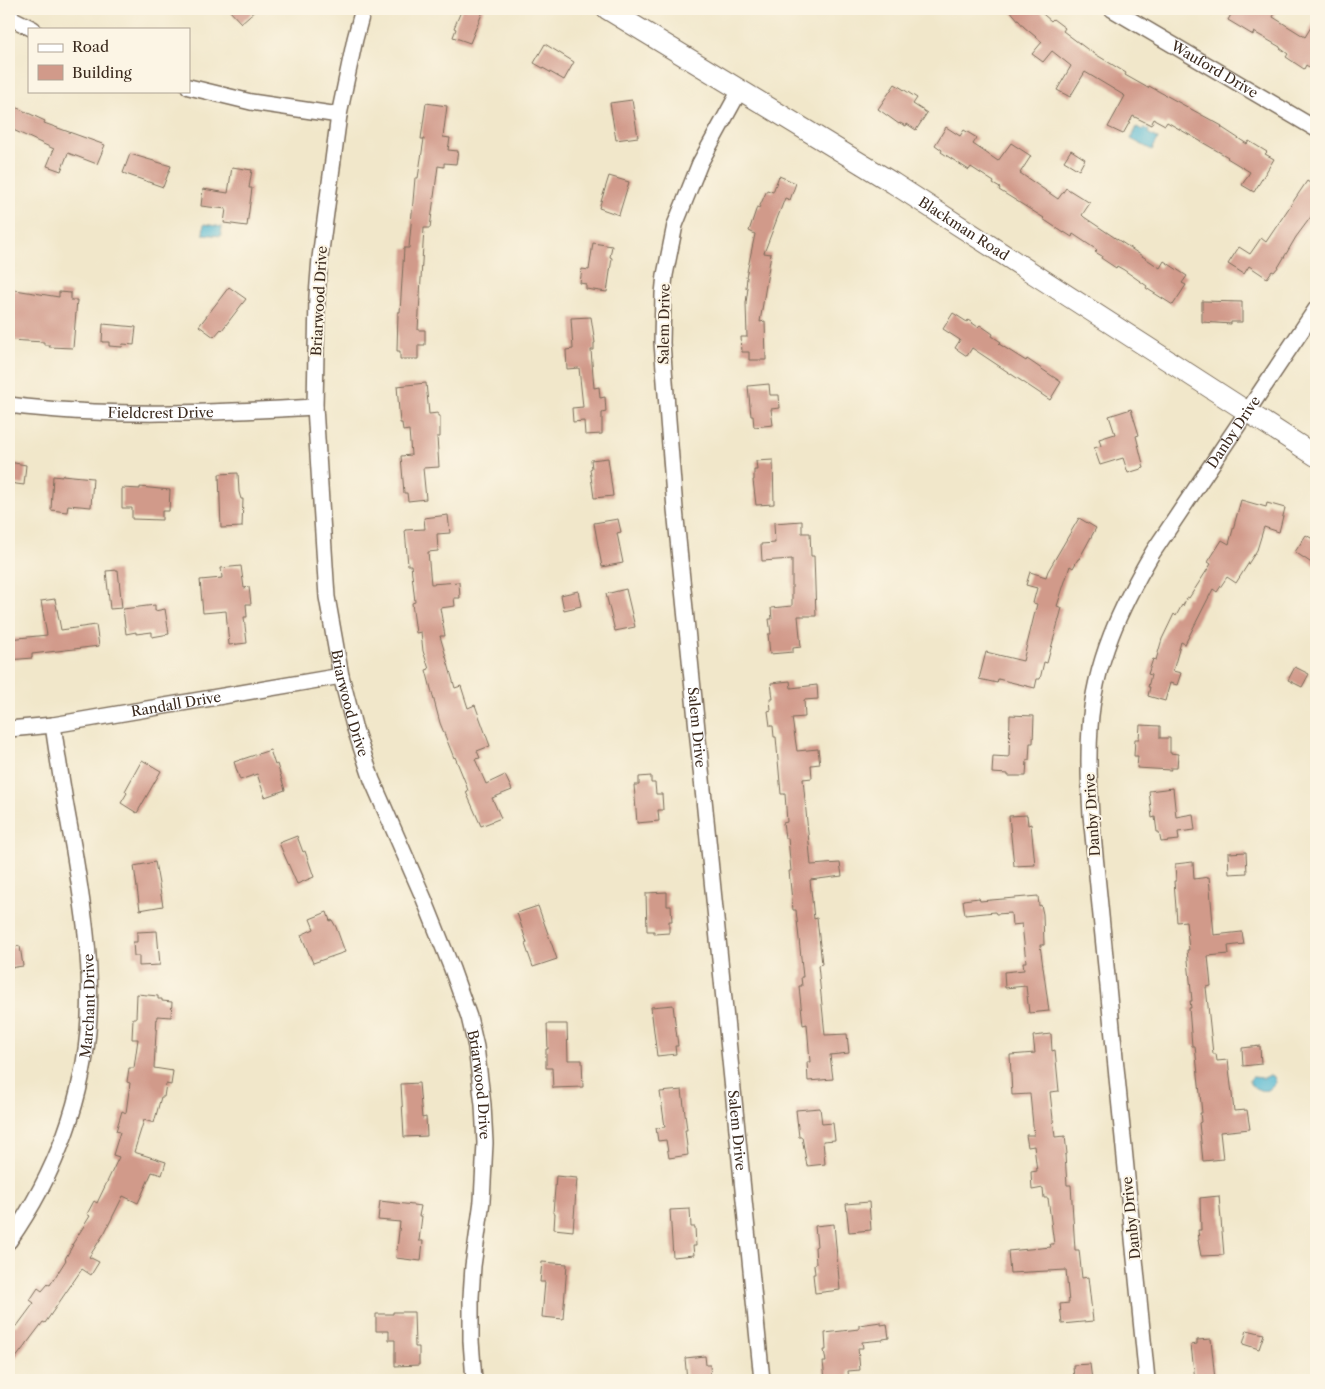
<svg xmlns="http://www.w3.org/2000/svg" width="1325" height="1389" font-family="'Libre Caslon Text',serif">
  <rect width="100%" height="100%" fill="#fcf5e5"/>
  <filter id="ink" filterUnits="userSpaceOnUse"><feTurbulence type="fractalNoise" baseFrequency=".02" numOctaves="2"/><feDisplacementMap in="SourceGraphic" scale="10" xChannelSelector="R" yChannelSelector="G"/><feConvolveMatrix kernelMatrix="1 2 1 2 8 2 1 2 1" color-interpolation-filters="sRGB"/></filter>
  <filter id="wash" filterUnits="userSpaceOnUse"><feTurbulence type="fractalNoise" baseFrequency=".0096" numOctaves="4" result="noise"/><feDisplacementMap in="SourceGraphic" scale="20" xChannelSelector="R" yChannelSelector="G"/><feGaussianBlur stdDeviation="1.12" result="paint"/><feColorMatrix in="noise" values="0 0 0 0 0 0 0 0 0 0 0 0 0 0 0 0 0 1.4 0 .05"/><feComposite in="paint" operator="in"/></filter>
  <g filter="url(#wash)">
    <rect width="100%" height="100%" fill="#f1e7ca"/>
    <path fill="#53b8d2" stroke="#477178" d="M1137 127 1142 130 1144 128 1149 130 1148 133 1158 139 1152 150 1131 139Z
      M204 224 222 227 221 236 203 234Z
      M1270 1075 1274 1077 1276 1082C1269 1094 1259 1092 1250 1084V1080L1252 1077 1264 1078Z"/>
    <g id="blocks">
      <path fill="#d19a8a" d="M228 9H257L241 23Z
        M462 9H484L470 43 453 37 456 29 454 28Z
        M1009 9H1037L1051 21 1053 19 1065 28 1063 31 1087 49 1126 73 1125 75 1148 88 1149 86 1222 126 1221 127 1247 144 1249 141 1267 152 1265 154 1274 159 1254 192 1242 185 1250 172 1227 158 1228 157 1167 122 1165 125 1154 119 1151 125 1133 116 1123 134 1108 127 1125 96 1085 72 1070 97 1057 90 1071 66 1052 51 1043 62 1032 54 1042 42 1024 27Z
        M1234 9H1277L1273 17 1305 37 1316 19V72L1306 65 1304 69 1286 57 1288 54 1280 48V47L1254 32 1253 35 1228 20Z
        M545 44 574 62 564 80 534 63Z
        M895 84 917 98 913 104 927 113 916 130 907 124 906 126 900 123 899 124 878 109Z
        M632 100 638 137 616 140 610 103Z
        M426 103 447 106 443 137 450 138 448 150 458 151 456 164 444 163V167L438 166 430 228H424L418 330H425V345H418V359H400V351H397L398 312H400L404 248H409L415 178H418L424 139H421Z
        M9 104 45 121 44 123 105 145 97 164 68 153 61 171 47 166 54 149 9 128Z
        M946 127 960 136 964 130 977 138 973 144 998 161 1011 143 1031 156 1020 173 1058 199 1066 188 1090 203 1082 215 1084 217 1160 268 1164 261 1187 276 1182 283 1186 285 1173 305 1146 288 1147 286 1124 270 1117 266 1116 268 1101 258 1102 256 1095 252 1097 250 1073 234 1072 237 1064 232V233L1043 219 1044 218 999 190 1000 188 993 184 994 182 971 167 969 170 941 152 942 150 935 145Z
        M1071 150 1085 159 1079 170 1064 161Z
        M130 154 171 166 163 187 123 173Z
        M232 167 252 170 249 188H252L247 226 224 223 226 209 201 206 203 189 228 193Z
        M609 176 629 182 619 215 599 208Z
        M779 176 796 183 790 200 785 198 764 253 771 254 760 322 765 321 766 360H749V352H742L741 337H747L746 303 748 288H746L747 277H746L755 234 749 231 757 207 759 208 767 190 773 192Z
        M1307 181 1316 187V210L1296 237 1279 266 1274 272 1272 271 1267 278 1249 266 1244 274 1228 264 1239 247 1250 254 1261 238 1266 242Z
        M593 243 612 246 610 257 612 258 607 292 586 289V284L580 283 582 269 589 270Z
        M229 287 246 299 222 330 221 329 214 337 199 326Z
        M9 289 59 297V292L71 293V300H77L73 348 49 347 50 345H44V342L9 340Z
        M1202 301 1242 302V322H1231V324L1202 322Z
        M953 313 967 322 968 320 978 327 980 325 993 334 992 336 1001 342 999 344 1026 361 1027 359 1061 382 1050 400 972 348 967 356 955 348 960 340 943 329Z
        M591 317 595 343H594V350H591L594 388 599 387 600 398 605 397 606 412 602 413V434L585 435 584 421 573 422 572 408 583 407 579 368 567 369 566 350 573 349 571 318Z
        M103 324 136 327 134 345 123 344 122 347 109 346V342H102Z
        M426 383 429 414 438 413V416H440V437H437L439 467 423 468 426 499 408 501 407 493H404L401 456 411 455 409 430 403 431 402 423H400L397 386Z
        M769 384 770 395H779L780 408 771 409 773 425 754 427 753 416H751L748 386Z
        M1131 409 1139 435 1136 436 1144 468 1128 473 1123 458 1100 465 1094 448 1101 446 1099 439 1115 434 1109 416Z
        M608 458 613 496 594 498 590 469 592 468 591 460Z
        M773 460 774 504 756 505 753 480H754V470H757L756 461Z
        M9 462 26 465 24 485 9 483Z
        M238 473 239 492 241 499H243L242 527 221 528 219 474Z
        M62 475 93 478 91 507 68 505 67 512 51 510 53 476 62 477Z
        M140 487 170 490 169 511H162V520L132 519V508H122V488L140 489Z
        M1241 500 1266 507 1267 503 1285 508 1279 532 1264 527 1257 550 1236 583 1227 577 1217 592 1213 589 1185 644 1181 642 1173 671 1181 673 1177 685 1170 683 1165 701 1148 696 1150 687H1148L1151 675 1148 674 1153 659 1156 660 1162 639 1174 614 1176 616 1182 605 1183 606 1187 597 1189 598 1211 564 1208 562 1222 540 1229 544Z
        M448 515 450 533 437 534 438 551 428 552 431 584 459 582 460 598H454L455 606 440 608 445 636H440L455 688 461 686 468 708 475 705 490 746 477 751 480 758 475 759 486 784 505 775 512 790 492 798 501 818 481 826 466 792 468 791 466 784 455 757 454 758 440 723 426 670 429 669 423 651 421 632 416 633 412 603 415 602 411 565H408L405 530 425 529 424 518Z
        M1079 518 1096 528 1079 559H1078L1073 568 1070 566 1057 606 1062 608 1047 663 1044 662 1040 679H1037L1035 688 998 679 997 683 979 679 986 652 1023 661 1037 604 1033 603 1037 588 1026 585 1030 572 1046 577 1048 571Z
        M618 519 621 532 617 533 623 563 602 567 594 523Z
        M802 521V533H810L811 556H814L816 616H798L801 647 793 648V652L770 654 768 634H771L769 619H772L771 608 792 606V559L762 561 761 544 775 543 774 523Z
        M1306 535 1316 541V566L1295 552Z
        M241 566 244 588 249 587 251 604H246L247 617H244L247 643 229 645 226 611 203 613 200 580 222 578 221 568Z
        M118 570 122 608 110 609 106 571Z
        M626 589 635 627 615 631 606 594Z
        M578 591 581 606 564 610 561 595Z
        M55 599 61 630 96 625 99 646 32 654V658L9 660V639L47 635 41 601Z
        M155 605V611L165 609 169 634 152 637V632L136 634V632L126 634 123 609Z
        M1295 667 1309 674 1302 687 1288 680Z
        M790 681 791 688 817 685 818 699 804 700 805 717 792 718 797 751 818 749 820 764 811 765 812 778 803 779 811 865 840 863 842 876 810 880 814 919 817 918 822 964 818 965 825 1035 847 1034 849 1053 830 1055 833 1079 808 1081 807 1062H810L807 1024 803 1025 799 986H802L801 977H803L796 910H793L789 871H791L788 838H785L783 823 787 822 785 794H781L776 737H774L773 726H770L768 711 771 710 770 699H773L771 683Z
        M1010 715 1034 716 1033 743H1030L1029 760H1027L1026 776H1008V774L992 773 993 756 1009 757Z
        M1140 725 1160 726V738H1170V753L1178 754 1177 768H1170L1171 770 1137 768 1138 756H1134L1135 739H1139Z
        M270 750 275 765 277 764 285 790 265 797 257 774 240 780 234 762Z
        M142 760 161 771 137 813 121 803 127 793 125 791Z
        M651 776V783H655L656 794H662L663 810H658L659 821 637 823 634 785H639V777Z
        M1173 788 1176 817 1193 814 1195 830 1178 832 1179 840 1161 842 1159 832H1157L1155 817 1152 818 1149 791Z
        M1027 815 1028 825 1031 824 1035 865 1014 866 1009 816Z
        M297 836 303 852 305 851 314 877 297 884 279 843Z
        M1246 852 1247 873 1229 874 1228 853Z
        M155 862 163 906 140 910 134 866Z
        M1193 862 1194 879 1209 877 1214 935 1242 932 1244 944 1228 946 1229 954 1208 956 1211 986 1206 987 1213 1054H1216L1217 1061 1228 1060 1234 1111 1247 1110 1250 1129 1220 1132 1223 1159 1203 1161 1199 1123 1201 1122 1200 1113H1202L1195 1046H1192L1189 1008H1191L1190 1001H1192L1187 950H1189L1186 921 1177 922 1174 881H1176L1175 864Z
        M667 892V906H671L672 921H669V933L654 934V931H647L646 893Z
        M1038 896 1039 906 1041 905 1043 914 1044 945H1040L1049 1011 1029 1013 1026 986 1005 988 1004 972 1024 970 1023 962H1026L1022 924 1012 925 1011 913 996 914 995 912 965 915 963 900 979 898 980 901Z
        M538 906 557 959 533 967 525 944 527 943 517 913Z
        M327 912 330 921 332 920 336 927 345 952 313 963 301 935 314 929 310 919Z
        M157 931 160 965 139 966V956H134L133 942H137V932Z
        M20 946 23 966 9 968V948Z
        M137 994 158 996V999H162V1001L172 1002 171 1017 157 1016 154 1068 173 1071 171 1085 166 1084 164 1097H161L154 1123 144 1120 134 1152 166 1162 162 1175 152 1172 138 1203 123 1196 105 1232 89 1257 99 1262 91 1275 82 1269 45 1323 43 1322 9 1367V1333L15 1325 17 1326 34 1303 30 1300 38 1288 42 1291 48 1284 50 1285 66 1260 65 1259 73 1245H72L90 1216 87 1214 94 1201 97 1203 119 1157 113 1155 120 1132 116 1131 122 1111 126 1113 130 1083 127 1082 129 1068H134L138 1039H132L133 1018H136Z
        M673 1005 678 1046H675L676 1054 657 1056 651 1007Z
        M547 1024H567L568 1060H582L583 1087 553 1088 552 1068H546V1049H548Z
        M1051 1034 1052 1051 1055 1050 1059 1091 1050 1092 1055 1137 1065 1136 1067 1154 1065 1155 1067 1185H1071L1075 1250H1079L1082 1278 1088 1277 1093 1321 1062 1324 1060 1304 1069 1303 1066 1270 1010 1273 1008 1251 1051 1247 1050 1244H1054L1048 1198H1044L1043 1188 1032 1190 1031 1172 1037 1171 1034 1146 1028 1147 1026 1135H1034L1030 1094 1012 1095 1010 1055 1035 1053 1033 1036Z
        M1260 1046 1261 1064 1243 1066 1242 1048Z
        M419 1083 422 1118 426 1117 427 1136 404 1137 401 1084Z
        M682 1090 687 1130H685L688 1155 669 1158 666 1140 658 1141 656 1128 665 1127 660 1092Z
        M820 1108 822 1124 833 1123 835 1140 823 1141 825 1164 807 1166 802 1137H799L796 1110Z
        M556 1176 577 1178 573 1231 554 1229 555 1213H553Z
        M1219 1196 1224 1255 1201 1256 1198 1240H1199L1198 1230H1201L1200 1198Z
        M380 1201 421 1206 419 1216H422L419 1241H423L421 1261 396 1258 400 1222 378 1220Z
        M869 1202 871 1230 849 1232 846 1204Z
        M690 1209 691 1227H695L696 1246H693L694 1255 673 1257 670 1210Z
        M834 1224 840 1290 815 1293 813 1274H815L814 1265 816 1264 815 1247 817 1246 815 1226Z
        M542 1262 567 1264 563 1319 542 1317 545 1282H540Z
        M393 1312H414L415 1347H419V1365L395 1366V1340H389V1331H376V1314H393Z
        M881 1322V1325L887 1324 889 1338 883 1339V1340L862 1342 863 1348H858L860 1370 848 1371 849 1380H828V1378L825 1379 823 1362H826L824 1350H826L825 1333 859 1329V1325Z
        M1247 1330 1264 1334 1259 1349 1243 1344Z
        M1211 1339 1215 1380H1195L1191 1345 1197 1344V1340Z
        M705 1356 706 1365H710L711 1380H687L685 1358Z
        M1090 1364 1092 1380H1074L1073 1365Z"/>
    </g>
  </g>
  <g filter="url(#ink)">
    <use href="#blocks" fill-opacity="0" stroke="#7b6c5a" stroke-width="1"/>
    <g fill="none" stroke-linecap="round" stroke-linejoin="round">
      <g stroke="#7b6c5a" stroke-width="18">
        <g id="street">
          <path id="s1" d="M363 9 355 39 339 115 320 258 317 296 315 407 327 597 341 676 354 726 372 780 424 899 452 969 469 1017 476 1047 483 1105 485 1143 482 1201 473 1266 471 1297V1341L474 1380"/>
          <path id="s2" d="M1112 9 1316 129"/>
          <path d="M9 17 33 29"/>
          <path d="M189 87 251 102 339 115"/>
          <path id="s3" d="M740 90 700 163 675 225 665 275 663 294 662 343 675 509 762 1380"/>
          <path id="s4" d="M9 405C110 418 213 413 315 407"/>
          <path id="s5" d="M9 729 53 725 341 676"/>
          <path id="s6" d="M9 1241C55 1175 85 1098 89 1017 92 961 83 906 74 851 66 809 59 767 53 725"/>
          <path id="s7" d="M1147 1380 1091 815C1089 785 1088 756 1090 727 1094 663 1121 606 1153 552L1316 309"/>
        </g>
      </g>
      <g stroke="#7b6c5a" stroke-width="22">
        <g id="secondary">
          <path id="s8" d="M607 9 893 183 1316 456"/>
        </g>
      </g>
      <use href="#street" stroke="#fff" stroke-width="15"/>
      <use href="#secondary" stroke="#fff" stroke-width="20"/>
    </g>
  </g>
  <g text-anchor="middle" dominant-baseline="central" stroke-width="4" stroke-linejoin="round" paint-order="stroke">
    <g font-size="14" fill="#3b2a1e" stroke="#fcf5e5">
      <text stroke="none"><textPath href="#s2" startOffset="119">Wauford Drive</textPath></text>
      <text stroke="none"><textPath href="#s8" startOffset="419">Blackman Road</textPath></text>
      <text transform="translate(319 301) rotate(-87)">Briarwood Drive</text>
      <text transform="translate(664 324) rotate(-89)">Salem Drive</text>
      <text stroke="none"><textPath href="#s4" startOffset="152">Fieldcrest Drive</textPath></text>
      <text stroke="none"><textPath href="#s7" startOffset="988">Danby Drive</textPath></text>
      <text stroke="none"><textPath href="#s1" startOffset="701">Briarwood Drive</textPath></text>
      <text stroke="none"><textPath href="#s5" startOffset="169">Randall Drive</textPath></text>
      <text stroke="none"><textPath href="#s3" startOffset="655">Salem Drive</textPath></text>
      <text transform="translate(1092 815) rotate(-94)">Danby Drive</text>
      <text stroke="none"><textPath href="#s6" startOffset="252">Marchant Drive</textPath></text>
      <text stroke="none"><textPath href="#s1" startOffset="1106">Briarwood Drive</textPath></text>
      <text stroke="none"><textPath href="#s3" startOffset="1060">Salem Drive</textPath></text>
      <text transform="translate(1131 1218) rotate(-96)">Danby Drive</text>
    </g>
  </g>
  <rect width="1325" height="1389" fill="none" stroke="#fcf5e5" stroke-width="30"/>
  <rect x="28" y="28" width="162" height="65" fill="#fcf5e5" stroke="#afa495"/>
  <rect x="38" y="44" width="25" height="8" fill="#ffffff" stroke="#afa495"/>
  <text x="72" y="52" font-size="15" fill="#3b2a1e">Road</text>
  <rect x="38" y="65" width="25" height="15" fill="#d19a8a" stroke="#afa495"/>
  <text x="72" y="78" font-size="15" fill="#3b2a1e">Building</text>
</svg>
